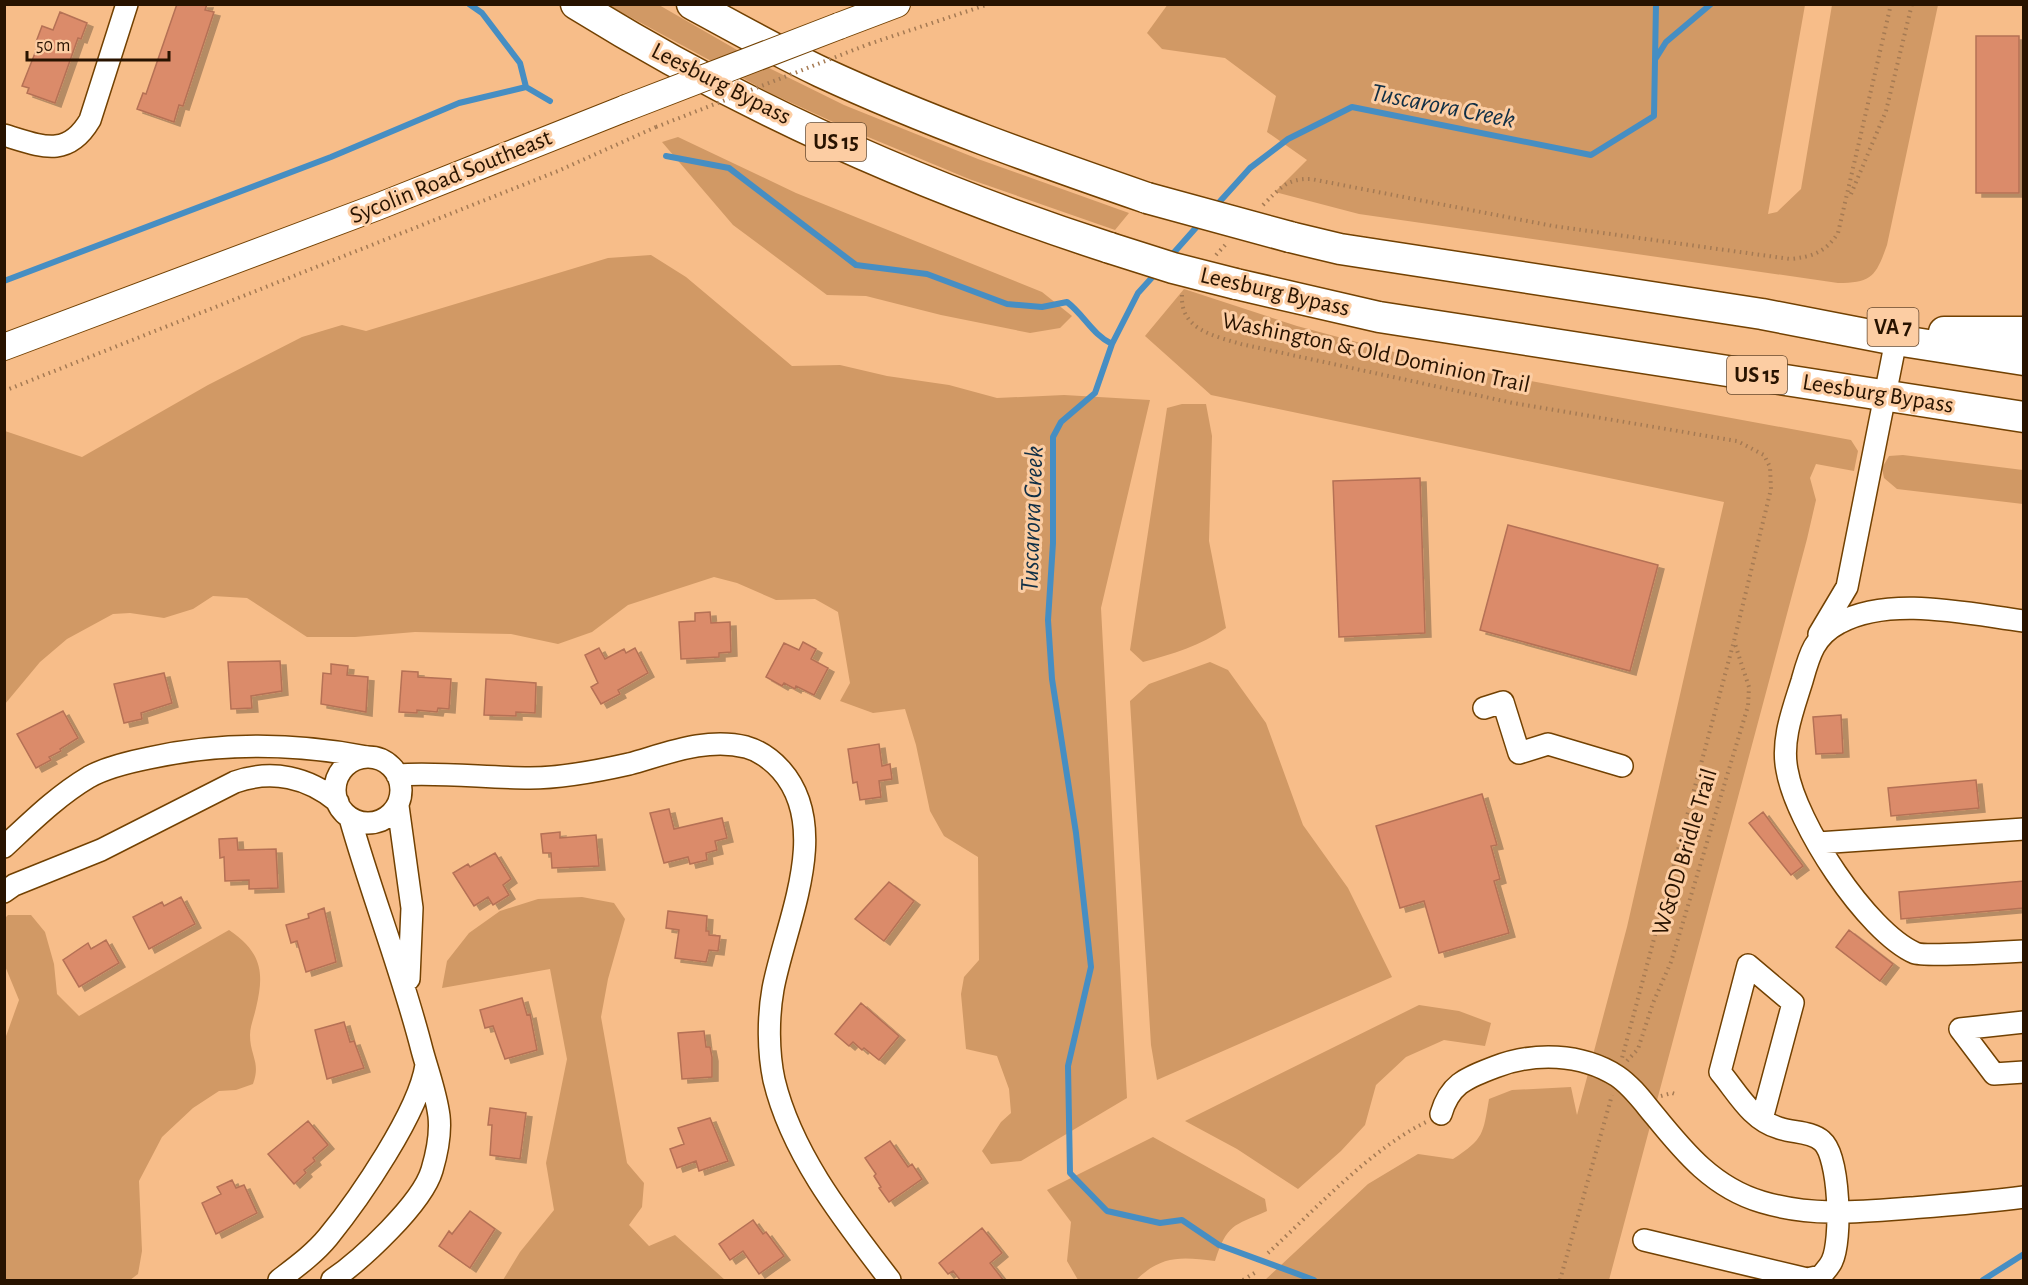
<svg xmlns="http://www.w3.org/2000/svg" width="2028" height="1285" font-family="'Alegreya Sans',sans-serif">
  <defs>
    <filter id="shadow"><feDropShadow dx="6" dy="4" stdDeviation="0" flood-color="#0004"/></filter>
  </defs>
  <rect width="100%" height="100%" fill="#f7bd89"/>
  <path fill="#d19965" d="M1168 4 1805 5 1768 214 1777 212 1801 189 1832 5H1938L1887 245C1876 276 1872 283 1838 283L1359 214 1275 192 1307 160 1267 132 1276 96 1225 58 1162 49 1147 33Z
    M608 5H659L765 66 844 105 978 159 1129 213 1115 230 969 179 844 127 770 93Z
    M678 137 796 193 1042 292 1072 316 1060 328 1030 333 941 315 866 296 827 295 733 225 662 142Z
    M651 255 686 277 792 366 840 365 887 376 949 385 997 398 1064 395 1150 400 1101 608 1127 1098 1021 1161 991 1164 982 1151 1001 1122 1011 1113 1009 1089 997 1056 966 1049 961 994 964 977 979 960 978 857 944 836 930 811 916 745 905 709 873 713 840 701 850 683 838 612 815 599 776 600 737 583 714 577 628 605 592 632 558 644 511 634 415 632 355 637H307L247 598 213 596 193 609 164 618 130 613 113 614 67 639 40 662 5 704V431L82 457 208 385 302 337 342 325 366 331 608 258Z
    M1184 289 1297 326 1439 364 1851 440 1858 451 1854 471 1816 464 1810 478 1816 500 1807 539 1609 1280H1265L1368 1184 1418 1154 1453 1159C1484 1139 1483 1134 1489 1099L1512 1090 1571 1087 1577 1115 1627 927 1724 502 1211 395 1145 336Z
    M1182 404H1206L1212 436 1209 541 1226 628C1200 646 1173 654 1143 662L1130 650 1167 408Z
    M1903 455 2023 470V504L1897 489 1884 478 1882 468 1889 456Z
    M1210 662 1228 670 1266 723 1303 825 1348 888 1392 977 1157 1080 1151 1045 1130 701 1149 684Z
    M582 897 614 903 625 919 608 979 601 1017 627 1163 644 1183 642 1207 629 1225 649 1246 675 1235 725 1280H503L520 1252 554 1210 546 1163 567 1059 550 969 442 988 447 961 469 933 500 911 538 899Z
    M8 915H31L45 932 54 964 57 994 79 1016 229 930C261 952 265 971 256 1008 254 1017 250 1027 250 1035 250 1056 261 1062 253 1084L236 1090 219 1091 193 1108 162 1137 139 1181 142 1251 138 1274 130 1280H5V1039L19 1000 5 966V918Z
    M1419 1005 1459 1011 1491 1023 1485 1046 1444 1040 1406 1057 1376 1085 1365 1125 1341 1151 1298 1189 1237 1149 1185 1121Z
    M1153 1137 1265 1199 1267 1211C1233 1226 1227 1224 1215 1261 1181 1257 1162 1255 1136 1280H1078L1067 1261 1071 1222 1047 1190Z"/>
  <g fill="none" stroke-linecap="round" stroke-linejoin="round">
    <path stroke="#468ec3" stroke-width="6" d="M469 4 482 13 520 63 526 87 550 101
      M1656 58 1666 42 1711 4
      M666 156 729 168 856 265 927 274 1007 304 1042 307 1067 302C1084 315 1093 335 1112 344
      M1214 208 1250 168 1288 139 1352 107 1591 155 1654 116 1656 4
      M1170 257 1201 222
      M1157 272 1138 293 1112 344 1095 393 1061 422 1053 437V543L1048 620 1052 679 1076 833 1091 967 1068 1066 1070 1173 1107 1211 1160 1223 1182 1220 1219 1245 1314 1280
      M4 281 331 157 459 103 526 87
      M1983 1280 2024 1254"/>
  </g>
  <path fill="#db8b6a" stroke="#b57155" stroke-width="1.5" filter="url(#shadow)" d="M177 4H207L205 10 214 12 183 106 179 105 174 122 137 109 143 93 146 94Z
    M60 12 87 23 81 39 78 38 55 103 27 93 29 88 22 86 39 43 36 42 42 26 53 30Z
    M1976 36H2019V193H1976Z
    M1420 478 1425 633 1339 637 1333 481Z
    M1508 525 1658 565 1630 671 1480 630Z
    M710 612 711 623 730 622 731 652 719 653V657L681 659 679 622 695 621V613Z
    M803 642 816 649 811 659 828 668 814 695 796 686 795 689 784 683 782 686 766 677 784 643 799 650Z
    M599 648 605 659 624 649 626 653 635 648 648 673 618 690 620 694 601 704 591 687 598 683 585 655Z
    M280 661 282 691 251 696 252 708 231 709 228 662Z
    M331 664 348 666 347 675 368 677 366 712 321 704 323 673 331 674Z
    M402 671 418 672V677L451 679 449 709 438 708 437 712 417 710V713L399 712Z
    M164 673 172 703 141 713 142 719 124 723 114 684Z
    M486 679 536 683 535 713 516 712V716L484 715Z
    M63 711 78 738 60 749 61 751 49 757 51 760 36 768 17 734Z
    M1841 715 1843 753 1816 754 1813 717Z
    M879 744 882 766 890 764 892 779 879 781 881 797 860 800 857 782 853 783 848 749Z
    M1976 780 1979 808 1891 816 1888 788Z
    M1482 794 1497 845 1491 846 1500 879 1494 881 1509 933 1439 953 1424 901 1400 908 1376 826Z
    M669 809 674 829 722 818 727 838 715 841 717 850 706 853 707 860 690 864 688 857 664 863 650 813Z
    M1763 812 1803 866 1791 875 1749 823Z
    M560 832V838L596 835 599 866 552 868 551 853H543L541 834Z
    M237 838 238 850 276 849 278 888 249 889V880L225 881 224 857 220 858 219 839Z
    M495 853 511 879 503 885 509 895 493 905 488 897 474 906 453 873 468 864 470 867Z
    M2024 881V908L1901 919 1899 892Z
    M889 882 914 901 884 941 855 919Z
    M181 897 195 924 149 949 133 917 162 902 164 906Z
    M324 908 336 962 306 972 297 941 291 943 286 925 309 918 308 914Z
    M668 911 707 916 706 931H709V935L720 936 718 951 709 950 706 962 675 958 679 930 666 928Z
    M1849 930 1893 964 1880 981 1836 947Z
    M106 940 119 963 79 987 63 960 88 943 91 949Z
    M522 998 527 1015 530 1014 537 1050 505 1059 493 1026 485 1028 480 1010Z
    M861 1003 899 1036 879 1060 864 1048 862 1050 853 1042 849 1046 835 1034Z
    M344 1022 350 1042 354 1041 364 1068 327 1079 315 1030Z
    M704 1031 706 1047H710L712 1057V1077L682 1079 678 1033Z
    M490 1108 526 1113 520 1159 490 1155 492 1125H488Z
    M710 1118 728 1161 699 1171 696 1161 677 1168 670 1149 684 1144 678 1128Z
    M308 1121 328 1145 313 1158 315 1161 304 1170 306 1173 294 1184 268 1154Z
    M890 1141 908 1167 912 1164 922 1179 889 1202 879 1188 881 1187 874 1176 876 1174 865 1158Z
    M232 1180 236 1188 244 1185 257 1213 216 1234 202 1203 221 1194 217 1187Z
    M470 1211 495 1229 470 1268 439 1246 449 1231 452 1234Z
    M753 1220 763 1234 766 1232 784 1256 759 1274 743 1251 730 1260 719 1244Z
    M982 1228 1002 1253 990 1263 1004 1281H961L953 1271 948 1274 939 1263Z"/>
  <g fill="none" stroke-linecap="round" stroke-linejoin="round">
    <g stroke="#724102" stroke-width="24">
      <path id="minor" d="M4 135C41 146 67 159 90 120L127 4
        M2024 621C1969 614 1890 595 1839 623 1814 636 1809 656 1802 681 1793 710 1781 740 1787 770 1796 823 1866 931 1915 953 1924 957 2006 952 2024 951
        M1819 634 1847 587 1896 340
        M1484 708 1503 702 1519 753 1548 744 1622 766
        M335 790a33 33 0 1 1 66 0a33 33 0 1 1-66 0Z
        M397 775C442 772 486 778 530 778 563 778 598 771 629 764 666 754 706 737 746 747 760 751 771 759 781 770 833 829 785 924 773 989 768 1017 768 1052 774 1080 792 1155 844 1220 890 1280
        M398 806 412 908 409 979
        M1818 843 2024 829
        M4 847C31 822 57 796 89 777 107 767 129 762 149 758 222 742 294 743 367 757
        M4 892 14 885 101 850 235 782C272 769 308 777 338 802
        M2024 1022 1960 1029 1994 1074 2024 1072
        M1441 1114C1450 1083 1467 1078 1495 1067 1534 1052 1581 1053 1617 1076 1632 1086 1644 1103 1655 1116 1685 1153 1714 1188 1762 1202 1812 1217 1859 1212 1911 1208 1948 1205 1986 1202 2024 1197
        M1644 1240 1807 1279 1821 1276C1825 1271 1830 1266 1832 1261 1842 1241 1840 1156 1822 1141 1811 1131 1792 1133 1779 1128 1751 1120 1737 1092 1720 1072L1748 965 1793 1003 1762 1119
        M279 1280C296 1267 314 1254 328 1237 359 1199 419 1112 426 1065
        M332 1280C361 1260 422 1204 432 1170 437 1153 441 1134 439 1116 436 1093 428 1072 422 1050 402 971 372 896 350 818"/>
    </g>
    <g stroke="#724102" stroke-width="28">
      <path id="major" d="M839 26 897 4
        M4 347 377 207 626 108"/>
    </g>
    <g stroke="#724102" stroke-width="33">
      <path id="highway" d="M576 4C742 107 924 188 1110 248
        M692 4C734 27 777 51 821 72 927 121 1037 160 1147 198
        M1290 237 1340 249 1762 314 1896 340 2024 360
        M1236 284 1379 317 2024 417
        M1944 332H2024"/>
    </g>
    <path stroke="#a57a53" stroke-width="4" stroke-dasharray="1.5 4.5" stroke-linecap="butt" d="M869 44 989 4
      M1851 194 1886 111 1912 4
      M1263 205C1279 189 1287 178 1311 179L1553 226 1790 259C1812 257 1826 252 1838 233L1891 4
      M1216 255 1227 243
      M1182 295C1180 330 1215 336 1241 344L1513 403 1737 441 1764 455 1770 467 1771 489 1734 641 1622 1058
      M4 391 558 171 656 127
      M1627 1061 1638 1049 1653 1003 1671 962 1748 706 1749 687 1734 641
      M1661 1096 1672 1093 1678 1095
      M1268 1253C1316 1209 1368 1151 1426 1122
      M1243 1280 1256 1272
      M1560 1280 1612 1095"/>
    <use href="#minor" stroke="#fff" stroke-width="21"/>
    <use href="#major" stroke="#fff" stroke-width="26"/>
    <use href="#highway" stroke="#fff" stroke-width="30"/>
    <g stroke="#724102" stroke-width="28" stroke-linecap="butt">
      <path id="major-bridge" d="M626 108 839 26"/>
    </g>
    <g stroke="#724102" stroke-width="33" stroke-linecap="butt">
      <path id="highway-bridge" d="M1147 198 1290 237
        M1110 248 1173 268 1236 284"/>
    </g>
    <path stroke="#a57a53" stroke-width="4" stroke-dasharray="1.5 4.5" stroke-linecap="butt" d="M656 127 869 44"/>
    <use href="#major-bridge" stroke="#fff" stroke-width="26"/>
    <use href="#highway-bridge" stroke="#fff" stroke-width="30"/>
  </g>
  <g text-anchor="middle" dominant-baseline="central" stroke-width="6" stroke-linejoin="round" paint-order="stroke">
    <g fill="#fccda3" stroke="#684b31" stroke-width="1.5">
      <rect x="806" y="123" width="60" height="38" rx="4.5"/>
      <rect x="1867.5" y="308" width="51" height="38" rx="4.5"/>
      <rect x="1727" y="356" width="60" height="38" rx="4.5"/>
    </g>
    <g font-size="22" font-weight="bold" fill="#281300">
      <text x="836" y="142">US 15</text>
      <text x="1893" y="327">VA 7</text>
      <text x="1757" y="375">US 15</text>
    </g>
    <g font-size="24" fill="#281300" stroke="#fccda3">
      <text transform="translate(721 84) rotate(27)">Leesburg Bypass</text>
      <text transform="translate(451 177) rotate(-22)">Sycolin Road Southeast</text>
      <text transform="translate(1275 292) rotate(13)">Leesburg Bypass</text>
      <text transform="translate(1376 353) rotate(12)">Washington &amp; Old Dominion Trail</text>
      <text transform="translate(1878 394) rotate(9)">Leesburg Bypass</text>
      <text transform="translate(1685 852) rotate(-73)">W&amp;OD Bridle Trail</text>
    </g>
    <g font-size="26" font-style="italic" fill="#102f46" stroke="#fccda3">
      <text transform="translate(1443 106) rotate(11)">Tuscarora Creek</text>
      <text transform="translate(1032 519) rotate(-88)">Tuscarora Creek</text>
    </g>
  </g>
  <rect width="2028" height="1285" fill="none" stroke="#281300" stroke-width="12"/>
  <path d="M27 51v9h142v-9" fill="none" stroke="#281300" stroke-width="3"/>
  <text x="36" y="51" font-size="18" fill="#281300" stroke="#fccda3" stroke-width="4.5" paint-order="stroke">50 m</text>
</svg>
